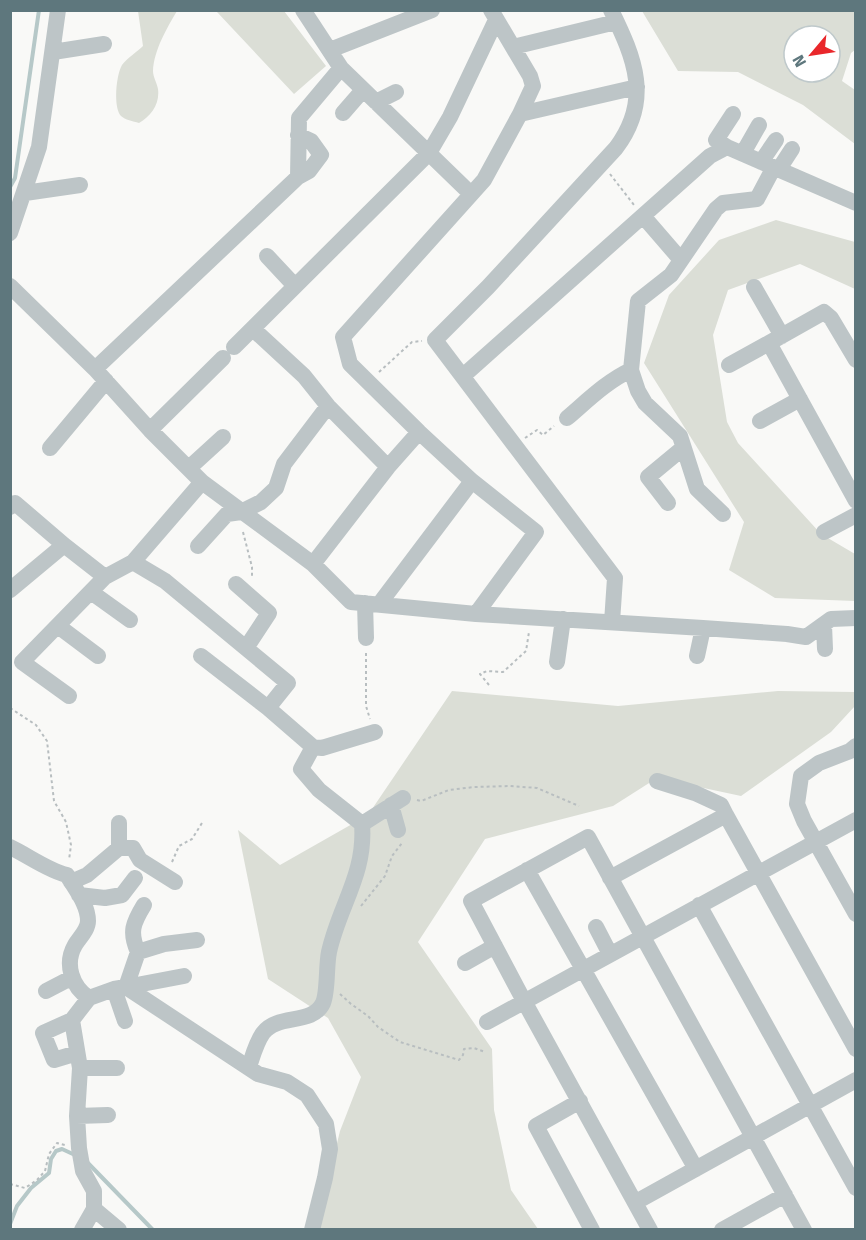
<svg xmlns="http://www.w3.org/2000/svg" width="866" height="1240" font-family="'Fira Sans',sans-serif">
  <rect width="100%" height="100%" fill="#f9f9f7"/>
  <path fill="#dbded6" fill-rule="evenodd" d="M138 11H177C167 28 154 50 153 71 153 77 157 83 158 89 160 104 151 116 139 123 133 121 125 120 121 116 113 108 116 75 122 65 127 58 137 52 143 46Z
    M218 11H284L326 66 294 94 217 12Z
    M642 11H855V50L851 53 842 81 855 90V144L803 105 738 72 678 71ZM794 36H830V72H794Z
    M776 220 855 242V289L800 264 728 290 713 335 727 422 738 443 821 534 855 554V601L775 598 729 570 744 522 644 363 669 295 719 240Z
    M452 691 618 706 778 691 855 692V706L831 732 741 796 657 778 613 806 485 839 418 942 492 1049 494 1110 511 1190 538 1229H316L340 1131 361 1077 328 1018 268 979 238 830 280 865 368 815Z"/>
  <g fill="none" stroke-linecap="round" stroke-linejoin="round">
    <path stroke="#b6c8c8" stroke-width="4" d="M10 187 15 178 39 10
      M86 1161 153 1230
      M10 1224 17 1206 31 1188 49 1173 51 1159 56 1151 62 1149 75 1155"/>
    <path stroke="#b8bec0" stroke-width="2" stroke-dasharray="3 3" stroke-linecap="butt" d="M610 174 634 205
      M379 372 412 342 422 341
      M525 438 537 430 543 435 554 426
      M243 532 252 567V578
      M366 653V706L370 719
      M489 685 480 674 487 671 503 672 526 651 529 632
      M10 708 36 725 47 741 54 801 66 822 71 845 69 860
      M417 800 421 801 449 790 474 787 510 786 537 788 579 806
      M172 862 179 846 192 839 202 823
      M361 906 385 876 392 856 402 843
      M340 994 351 1004 368 1016 378 1027 400 1042 459 1060 463 1055 464 1049 474 1048 485 1052
      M10 1184 25 1188 37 1180 45 1171 49 1154 57 1143 65 1145"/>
    <path stroke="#bdc5c7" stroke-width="16" d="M611 10C635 59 652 100 616 148L488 287 435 340 615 578 612 622
      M513 47 616 22
      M330 50 432 10
      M53 52 104 44
      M341 68 471 194
      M376 102 396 92
      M343 113 363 90
      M520 114 637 87
      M727 147 716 140 733 114
      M743 153 759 125
      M761 162 776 140
      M779 169 792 149
      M298 177 309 171 321 155 311 141 298 135
      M25 193 80 185
      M643 216 681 260
      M10 233 39 147 58 10
      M267 256 295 286
      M10 286 95 369 150 430 202 482 313 564 351 602 476 614 703 628 787 634 806 637 831 619 856 618
      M754 287 782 336
      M253 329 304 376 328 406 388 467
      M234 347 429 153 450 117 496 20
      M856 360 831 318 824 312 769 343 856 501
      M729 365 769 343
      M95 369 298 177 299 118 341 68 303 10
      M463 376 710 156 727 147 856 203
      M567 418C587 401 607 381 631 370
      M760 421 800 399
      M150 430 223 358
      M50 448 106 381
      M189 468 223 437
      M668 503 648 477 683 448
      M10 507 15 503 64 545 105 577
      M723 514 697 489 680 436 645 403 638 391 631 370 638 301 671 275 716 209 723 203 757 199 774 167
      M824 532 856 515
      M198 546 227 514 241 512 261 502 276 488 284 464 328 406
      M133 562 165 581 288 683 268 708
      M313 564 388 467 419 432
      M236 584 269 613 246 648
      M10 590 64 545
      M91 592 130 620
      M365 603 366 638
      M380 603 472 481
      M476 614 536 532 472 481 419 432 350 364 343 337 484 180 520 114 533 86 530 76 491 10
      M824 625 825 649
      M58 626 98 656
      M201 656 268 708 313 747 322 748 375 732
      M697 656 703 628
      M557 662 563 619
      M69 696 22 662 105 577 133 562 202 482
      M856 746 850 751 819 763 801 776 797 804 804 821 856 914
      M657 781 695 793 721 805 726 815
      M391 805 398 830
      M362 824 403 798
      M10 847C29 856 47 870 67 875 75 889 88 904 88 921 88 930 79 938 75 945 64 964 72 987 89 998L114 989 126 987 258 1074 287 1082 307 1095 326 1124 330 1149 325 1178 312 1230
      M119 848V823
      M527 870 696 1169
      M610 878 726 815 856 1049
      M71 882 87 875 119 848H133L140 860 175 882
      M79 895 105 898 122 895 135 878
      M699 905 856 1188
      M596 927 610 954
      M138 952C129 932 133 923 144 905
      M465 963 495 946
      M126 987 138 952 164 944 197 940
      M126 987 184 976
      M114 989 125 1021
      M46 991 71 978
      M72 1020 43 1033 54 1060 77 1053
      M487 1022 856 820
      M249 1067C253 1055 256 1043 263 1033 278 1013 312 1026 323 1003 328 992 326 966 329 952 339 906 366 874 362 824L319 790 301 769 313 747
      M80 1068H117
      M580 1101 536 1126 592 1230
      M77 1116 108 1115
      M636 1202 856 1080
      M94 1209 119 1230
      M82 1230 94 1209V1191L83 1171 79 1148 77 1116 80 1068 72 1020 89 998
      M650 1230 524 1001 471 901 588 837 804 1230
      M722 1230 785 1195"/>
  </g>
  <rect width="866" height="1240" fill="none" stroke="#5e777d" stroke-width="24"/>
  <g transform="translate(812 54) rotate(241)"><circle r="28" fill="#ffffff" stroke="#bfc9cb" stroke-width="1.5"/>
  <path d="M0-4.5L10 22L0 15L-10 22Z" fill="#e9272b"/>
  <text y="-9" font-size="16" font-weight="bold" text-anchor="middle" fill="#5e777d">N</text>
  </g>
</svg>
